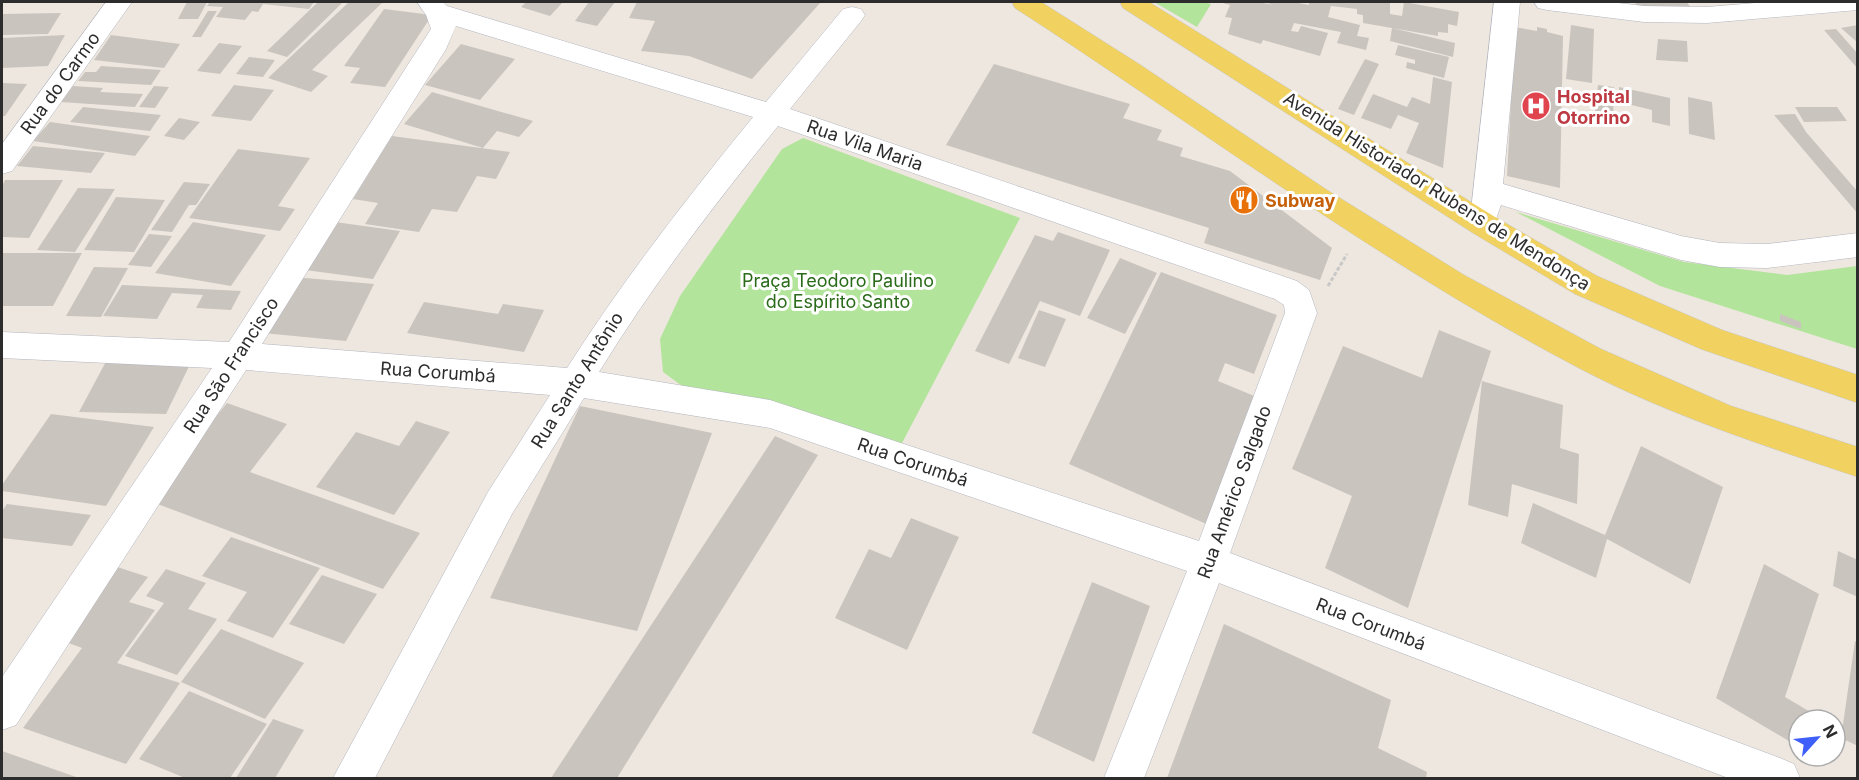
<svg xmlns="http://www.w3.org/2000/svg" width="1859" height="780" font-family="Inter,sans-serif">
  <rect width="100%" height="100%" fill="#eee7df"/>
  <path fill="#b3e49b" d="M1154 2H1203L1211 4 1197 27Z
    M803 138 1020 218 901 445 693 394 663 372 660 339 680 296 782 149Z
    M1516 212 1684 262 1787 275 1857 266V349L1660 286Z"/>
  <path fill="#c9c4be" d="M187 2H207L198 19H178Z
    M210 2H314L309 9 263 4 258 12 252 11 245 20 216 17 223 7 207 6Z
    M318 2H343L287 57 267 51Z
    M349 2 382 3 312 70 328 76 311 92 268 78Z
    M526 2H563L550 16 521 7Z
    M589 2H615L597 26 575 21Z
    M637 2H821L752 79 689 56 641 51 655 21 629 18Z
    M1219 2H1258L1273 5 1265 2H1293L1309 5V2H1390V14L1402 16 1404 2 1459 12 1457 26 1448 24V33L1438 32V36L1363 23V15L1357 14V9L1331 6 1328 17 1360 25 1357 36 1369 38 1366 50 1337 43 1341 32 1294 23 1291 31 1298 32 1301 26 1328 33 1320 56 1263 40 1261 44 1228 34 1232 18 1225 17 1230 5Z
    M1635 2H1687L1692 10H1639Z
    M384 9 432 15 385 87 350 83 360 68 344 66Z
    M208 11H217L201 37H192Z
    M61 13 48 34 2 35V14Z
    M1571 25 1594 29 1592 83 1566 79Z
    M1858 25V43L1841 28Z
    M1515 27 1537 31V27L1547 29V32L1563 36 1560 188 1507 176Z
    M1392 28 1455 43 1453 57 1390 41Z
    M1836 29 1858 54V69L1824 30Z
    M65 35 48 66 2 68V38Z
    M111 35 180 44 164 68 94 60Z
    M1658 39 1687 41 1688 62 1656 60Z
    M219 43 242 46 220 74 197 71Z
    M461 44 515 59 480 100 425 85Z
    M1398 45 1449 57 1444 78 1406 68 1407 62 1415 64V60L1395 55Z
    M249 57 275 60 263 77 236 74Z
    M1365 59 1379 64 1354 115 1338 109Z
    M994 64 1130 104 1123 118 1162 130 1157 140 1183 148 1180 156 1230 171 1332 248 1320 280 1204 243 1209 228 946 145Z
    M101 66 161 70 151 85 78 81 85 72H96Z
    M1433 77 1452 82 1443 168 1406 153 1419 123 1398 115 1391 129 1361 118 1373 94 1407 107 1412 97 1430 104Z
    M2 83 27 84 5 116H2Z
    M234 85 274 90 251 121 211 116Z
    M1598 85 1614 87 1613 124 1594 119Z
    M73 86 103 88 100 92 143 94 135 107 61 102Z
    M154 86 169 87 155 108 139 107Z
    M1619 87 1670 98V126L1652 122V110L1619 102Z
    M432 92 533 121 519 137 497 131 483 148 404 124Z
    M1688 97 1712 102 1715 140 1689 134Z
    M83 107 161 115 150 131 70 122Z
    M1795 107H1837L1847 121 1804 122Z
    M1795 114 1806 132 1858 192V214L1774 115Z
    M179 118 200 122 184 140 164 136Z
    M50 122 150 136 135 156 33 141Z
    M392 136 488 149 510 152 496 179 477 176 457 212 432 209 419 232 365 224 378 203 353 199Z
    M33 146 105 153 91 173 17 166Z
    M238 149 310 158 278 206 295 209 280 231 189 218Z
    M5 180H63L29 238 2 237V186Z
    M184 182 210 184 196 205H189L172 232 151 230Z
    M78 188 115 189 75 252 37 250Z
    M116 197 165 200 134 252 84 250Z
    M193 222 266 235 231 286 155 273Z
    M335 222 400 231 373 279 305 270Z
    M1058 232 1110 250 1080 316 1040 301 1009 364 975 351 1035 235 1053 241Z
    M149 234 172 236 151 267 128 265Z
    M2 253H82L53 306H2Z
    M1120 258 1157 273 1125 334 1087 318Z
    M94 267 128 268 101 317 66 316Z
    M1161 272 1277 315 1254 374 1225 363 1218 381 1259 398 1211 526 1069 464Z
    M294 277 374 284 346 341 263 333Z
    M122 285 241 291 231 310 196 308 203 295 172 293 157 319 103 316Z
    M424 302 498 314 503 304 544 310 524 352 407 333Z
    M1039 310 1066 319 1045 367 1018 358Z
    M1780 314 1801 322V329L1780 321Z
    M1439 330 1491 351 1408 608 1325 568 1352 496 1292 469 1343 346 1422 378Z
    M110 354 194 356 166 414 79 412Z
    M1482 381 1563 405 1560 448 1579 454 1577 504 1512 484 1508 517 1468 505Z
    M227 403 287 424 250 472 420 533 383 589 147 500Z
    M580 406 712 433 637 631 490 598Z
    M51 414 154 427 106 506 2 491V485Z
    M416 421 450 432 394 515 316 487 356 432 399 446Z
    M775 436 818 455 617 778H551Z
    M1641 446 1723 487 1690 584 1607 539 1596 578 1521 543 1533 503 1605 535Z
    M7 504 91 515 72 546 2 538V511Z
    M911 518 959 537 907 650 835 618 869 549 891 558Z
    M231 537 320 568 273 638 227 621 247 592 202 576Z
    M1838 551 1858 560V597L1833 586Z
    M1764 564 1819 594 1785 697 1824 720H1799V747L1716 698Z
    M111 565 148 577 129 602 155 610 117 663 180 683 126 764 23 728 82 648 55 638Z
    M166 569 206 583 188 609 217 619 177 675 125 656 164 603 146 596Z
    M322 575 377 594 344 644 289 624Z
    M1092 582 1150 606 1094 762 1032 733Z
    M1224 624 1391 700 1378 748 1427 772 1426 778H1167Z
    M221 629 304 663 265 719 181 682Z
    M1855 641 1858 643V746L1841 738Z
    M189 691 267 724 230 778H185L139 759Z
    M273 719 304 730 275 778H236Z
    M2 751 79 778H2Z"/>
  <g fill="none" stroke-linecap="round" stroke-linejoin="round">
    <g stroke="#b2b5c0" stroke-width="1">
      <path id="minor" d="M106 2H132L12 171 2 174V144Z
        M417 2H443L447 6 766 102 843 9 852 7 861 9 865 15 861 21 790 109 1297 281 1309 290 1317 313 1230 553 1780 758 1794 764 1800 778H1728L1219 583 1144 778H1104L1187 571 770 428 584 398 512 514 375 778H333L488 492 550 395 246 370 16 725 2 730V677L212 368 2 358V332L229 342 431 29 426 15ZM456 26 753 117C687 198 623 280 567 368L262 344 446 49ZM778 126 1275 299 1284 305 1285 313 1199 541 770 400 599 372C652 286 714 205 778 126Z
        M1494 2H1520L1503 184 1681 236 1720 243 1767 244 1858 233V257L1767 268 1720 267 1681 260 1501 205 1496 219 1486 222 1476 219 1471 211Z
        M1534 2H1610L1644 6 1707 7 1767 2H1858V10L1707 23 1644 22 1547 10 1538 8Z"/>
    </g>
    <g stroke="#c8c8c8" stroke-width="1">
      <path id="primary" d="M1012 2H1041L1139 64 1327 190 1464 275 1601 349 1731 406 1858 447V477C1762 445 1666 414 1577 367 1379 263 1202 129 1015 8Z
        M1120 2H1149L1495 217 1597 276 1722 330 1858 375V403L1701 349 1575 294 1473 233 1123 8Z"/>
    </g>
    <path stroke="#c8c8c8" stroke-width="3" stroke-dasharray="4 2" stroke-linecap="butt" d="M1328 286 1347 254"/>
    <use href="#minor" fill="#fff" fill-rule="evenodd"/>
    <use href="#primary" fill="#f1d260" fill-rule="evenodd"/>
  </g>
  <defs>
    <g id="hospital-disc" transform="scale(1.5)"><circle r="9.5" fill="#e0444e" stroke="#fff"/><path d="M-5-5h3v3.5h4V-5h3V5h-3V1.5h-4V5h-3Z" fill="#fff"/></g>
    <g id="restaurant-disc" transform="scale(1.5)"><circle r="9.5" fill="#e8710a" stroke="#fff"/><path d="M-5-6h1v4h1v-4h1v4h1v-4h1v5L-1.5 .5V6h-2V.5L-5-1ZM5-6V6H3V1.5H1.5Q1.5-4 5-6Z" fill="#fff"/></g>
  </defs>
  <g fill-rule="evenodd">
    <use href="#hospital-disc" x="1536" y="106"/>
    <use href="#restaurant-disc" x="1244" y="200"/>
  </g>
  <g text-anchor="middle" dominant-baseline="central" stroke-width="6" stroke-linejoin="round" paint-order="stroke">
    <g font-size="18" fill="#2c2c2c" stroke="#fff">
      <text transform="translate(60 83) rotate(-54)">Rua do Carmo</text>
      <text transform="translate(865 145) rotate(19)">Rua Vila Maria</text>
      <text transform="translate(1437 191) rotate(32)">Avenida Historiador Rubens de Mendonça</text>
      <text transform="translate(231 365) rotate(-57)">Rua São Francisco</text>
      <text transform="translate(438 372) rotate(4)">Rua Corumbá</text>
      <text transform="translate(577 380) rotate(-58)">Rua Santo Antônio</text>
      <text transform="translate(913 462) rotate(19)">Rua Corumbá</text>
      <text transform="translate(1234 492) rotate(-70)">Rua Américo Salgado</text>
      <text transform="translate(1371 624) rotate(21)">Rua Corumbá</text>
    </g>
    <g font-size="18" font-weight="bold" fill="#be3a42" stroke="#fff" text-anchor="start">
      <text x="1557" y="96">Hospital<tspan x="1557" dy="21">Otorrino</tspan></text>
    </g>
    <g font-size="18" font-weight="bold" fill="#c56008" stroke="#fff" text-anchor="start">
      <text x="1265" y="200">Subway</text>
    </g>
    <g font-size="18" fill="#2a6b1a" stroke="#fff">
      <text x="838" y="280">Praça Teodoro Paulino<tspan x="838" dy="21">do Espírito Santo</tspan></text>
    </g>
  </g>
  <rect width="1859" height="780" fill="none" stroke="#2c2c2c" stroke-width="6"/>
  <g transform="translate(1817 738) rotate(63)"><circle r="28" fill="#ffffff" stroke="#ababab" stroke-width="1.5"/>
  <path d="M0-4.5L10 22L0 15L-10 22Z" fill="#3f5ffb"/>
  <text y="-9" font-size="16" font-weight="bold" text-anchor="middle" fill="#2c2c2c">N</text>
  </g>
</svg>
